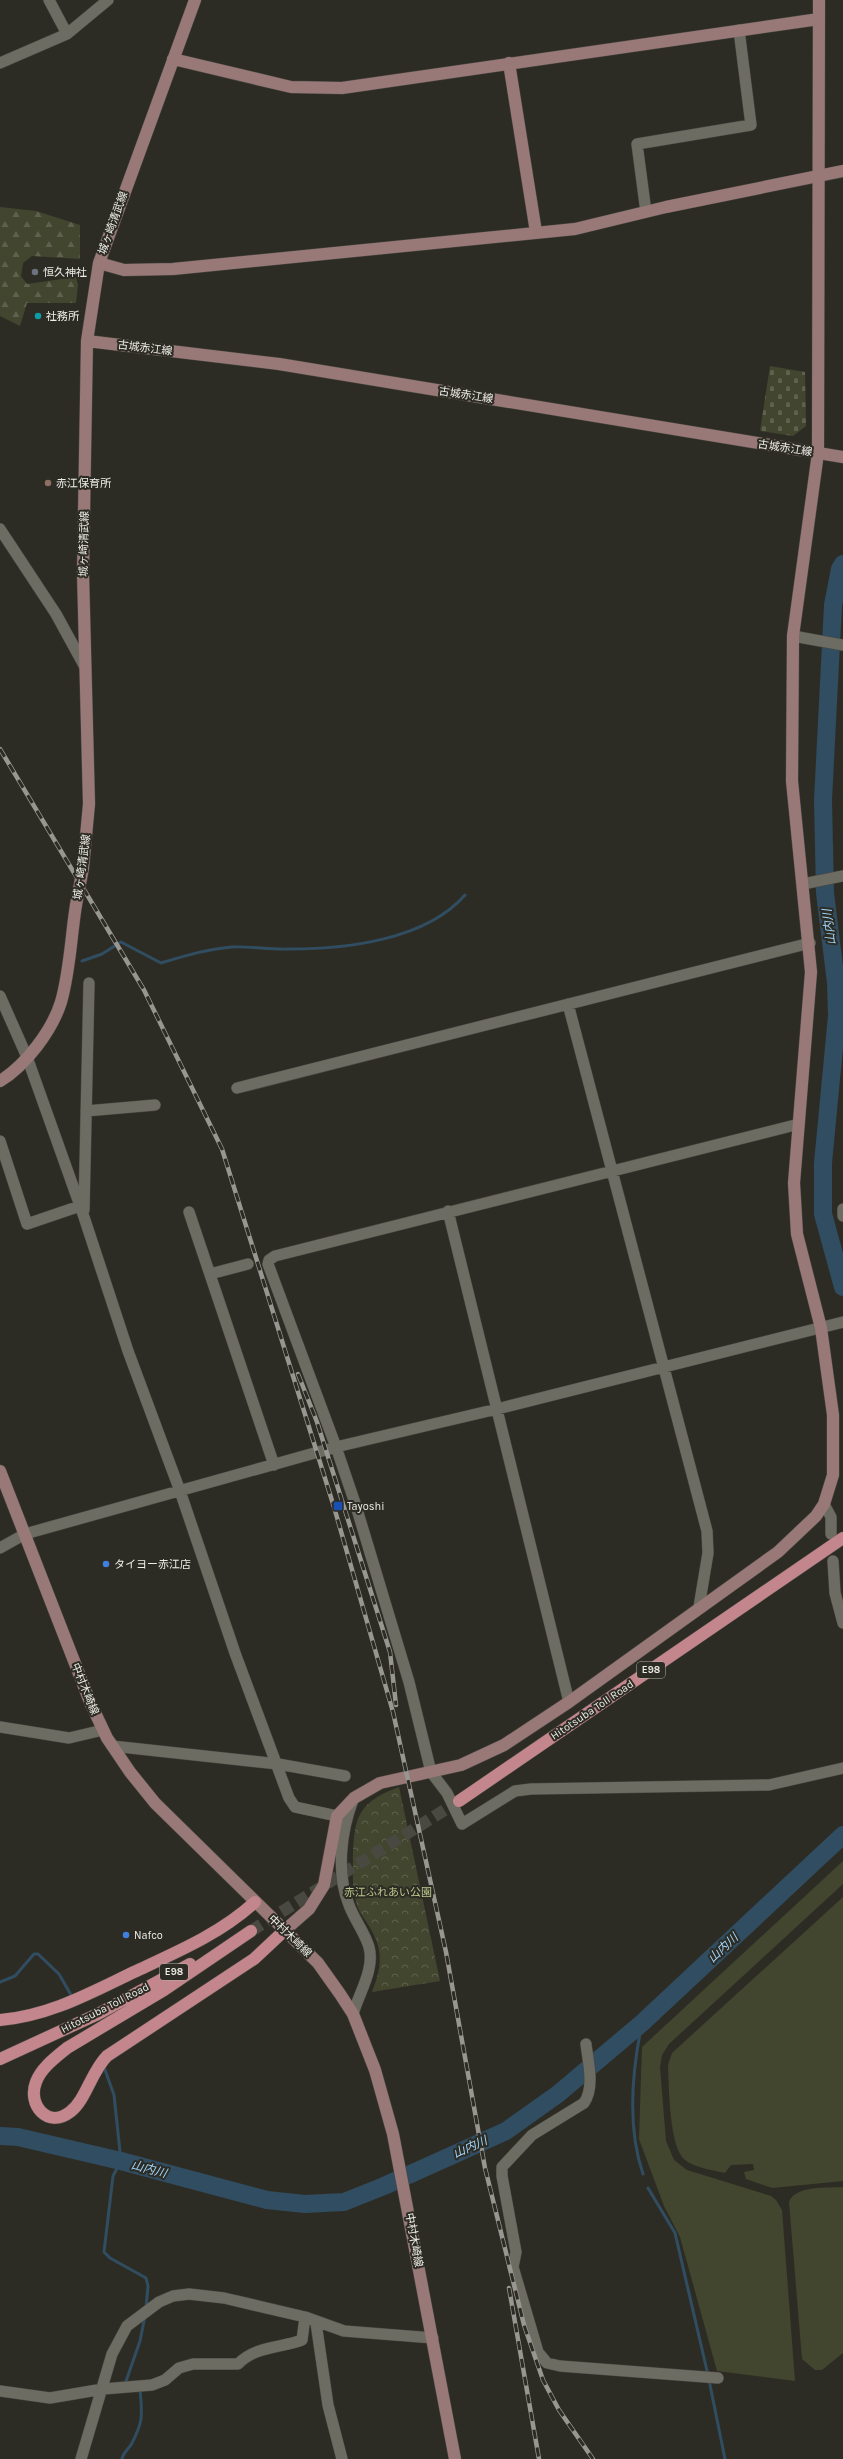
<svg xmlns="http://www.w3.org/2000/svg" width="843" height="2459" font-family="Karla,'Noto Sans JP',sans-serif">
  <defs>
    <pattern id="forest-firs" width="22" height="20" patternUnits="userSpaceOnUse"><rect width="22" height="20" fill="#42462f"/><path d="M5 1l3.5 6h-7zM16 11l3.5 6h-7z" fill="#5e614d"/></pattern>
    <pattern id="cemetery-stones" width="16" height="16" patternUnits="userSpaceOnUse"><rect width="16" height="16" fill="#42462f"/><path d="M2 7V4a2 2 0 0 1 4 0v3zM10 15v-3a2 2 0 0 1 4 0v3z" fill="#5e614d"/></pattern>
    <pattern id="park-crowns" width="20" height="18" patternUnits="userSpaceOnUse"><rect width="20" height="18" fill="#42462f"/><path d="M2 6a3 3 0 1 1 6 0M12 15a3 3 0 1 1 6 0" fill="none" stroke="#5e614d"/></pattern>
  </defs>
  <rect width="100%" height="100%" fill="#2d2c24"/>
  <path fill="#42462f" d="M843 1861V1884L669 2044 662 2055 660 2067 666 2141 674 2160 687 2170 771 2196 776 2200 782 2210 795 2381 717 2371 680 2237 664 2206 639 2139 642 2047Z
    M843 1897V2181L772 2188 746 2179 744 2172 754 2170 753 2164 731 2165 725 2173C713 2170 695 2168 685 2160 669 2147 669 2086 668 2065L672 2053Z
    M843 2187V2353L822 2370H815L802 2359 789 2202C795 2185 828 2188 843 2187Z"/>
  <path fill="url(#forest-firs)" d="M0 207 36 211 80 225V259L32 256 23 263 21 276 27 284 76 277 78 285 76 303H27L20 326 0 316Z"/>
  <path fill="url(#cemetery-stones)" d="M770 366 805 372 806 426 793 436 760 431Z"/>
  <path fill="url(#park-crowns)" d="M399 1787 440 1981 372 1992C382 1967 384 1950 369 1926 365 1919 359 1912 357 1905 352 1891 353 1876 353 1862 354 1819 356 1803 399 1787Z"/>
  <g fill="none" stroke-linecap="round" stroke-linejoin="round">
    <path stroke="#304d61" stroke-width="3" d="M82 961 102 954 121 942 161 963C184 956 207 949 232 947 251 946 271 950 290 949 346 949 426 940 465 895
      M0 1982 15 1976 34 1954H38L59 1974 71 1995
      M642 2023C632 2071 627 2127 643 2174
      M104 2067 114 2095 121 2161 113 2176 104 2252 110 2258 146 2278 148 2286 146 2308
      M648 2188 675 2233 708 2375
      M709 2380 725 2459
      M125 2384 140 2341 145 2316
      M122 2459C123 2452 129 2449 132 2443 144 2420 142 2414 140 2389"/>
    <path stroke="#304d61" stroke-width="18" d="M843 564 840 569 833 605 823 800 825 893 836 983 837 1016 823 1163V1214L843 1287
      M0 2136 18 2137 121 2161 267 2200 305 2204 344 2202 384 2186 506 2131 558 2094 642 2023 843 1835"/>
    <path stroke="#4a4941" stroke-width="12" stroke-dasharray="12 6" stroke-linecap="butt" d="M251 1931 459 1801"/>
    <g stroke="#4a4842" stroke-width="12">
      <path id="street" d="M49 0 67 34
        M0 63 67 34 108 0
        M646 212 637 144 751 125 739 30
        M0 529 56 614 85 667
        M793 636 843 645
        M803 884 843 876
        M0 996 27 1057 84 1217 128 1351 180 1491 235 1653 289 1798 295 1807 337 1816
        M568 1004 707 1531 708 1553 699 1607
        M237 1088 810 943
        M86 1111 155 1105
        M799 1124 275 1256 269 1260 268 1264 336 1447 356 1506 409 1682 431 1772 447 1793 462 1824 515 1791 531 1789 769 1785 843 1768
        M0 1141 27 1224 80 1206
        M843 1209V1216
        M84 1210 89 983
        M448 1211 569 1702
        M189 1212 274 1465
        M210 1274 248 1264
        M824 1504 831 1517V1534
        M0 1548 25 1534 336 1447 497 1409 843 1322
        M833 1561 835 1593 843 1623
        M0 1727 69 1738 103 1730
        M112 1746 278 1764 345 1776
        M353 2014C359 1993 375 1969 369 1947 365 1933 354 1919 349 1905 336 1873 341 1831 353 1800
        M586 2044C588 2062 595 2087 584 2103L532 2135 502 2167V2176L516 2252 513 2267 538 2352 547 2363 560 2366 718 2378
        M316 2323 328 2405 342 2459
        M0 2391 50 2398 103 2389 152 2385 165 2380 179 2368 193 2364H238C255 2346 281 2348 302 2340L305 2317
        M81 2459 112 2354 127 2326 159 2302 173 2296 189 2294 224 2298 305 2317 344 2331 433 2338"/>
    </g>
    <g stroke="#4a4842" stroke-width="13">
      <path id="secondary" d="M173 59 291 87 342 88 819 19
        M509 63 536 232
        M99 263 124 270 173 269 575 229 666 207 843 171
        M87 341 279 364 843 457
        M83 868 89 804 83 573 87 341 99 263 195 0
        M0 1081C25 1066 52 1031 61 1002 70 971 71 936 76 905
        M0 1471 90 1702 107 1738 130 1772 155 1803 318 1963 340 1994 353 2014 375 2070 393 2134 455 2459
        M285 1930 309 1909 324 1885 337 1816 354 1798 380 1783 461 1765 504 1745 569 1702 778 1552 816 1516 824 1504 833 1475V1415L821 1328 797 1234 794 1183 811 972 792 781 793 636 818 453 819 0"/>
    </g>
    <g stroke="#4a4842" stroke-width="13">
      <path id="primary" d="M459 1801 843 1538
        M251 1931 164 1990 67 2048C56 2057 41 2068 36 2082 27 2105 48 2129 70 2112 86 2100 91 2072 107 2056L254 1959 285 1930
        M0 2020C49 2016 90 1993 134 1972 177 1952 220 1934 255 1902
        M0 2059 98 2014 190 1964"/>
    </g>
    <use href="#street" stroke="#6d6c62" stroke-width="11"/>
    <use href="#secondary" stroke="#987978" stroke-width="12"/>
    <use href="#primary" stroke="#c3868d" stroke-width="12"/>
    <g stroke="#979690" stroke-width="4.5">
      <path id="rail" d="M0 749 144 990 222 1149 334 1507 393 1712 446 1952 485 2168 524 2325 543 2380 559 2410 593 2459
        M298 1374 317 1422 390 1652 396 1705
        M509 2288 539 2459"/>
    </g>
    <use href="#rail" stroke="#2d2c24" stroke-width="3" stroke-dasharray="9" stroke-linecap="butt"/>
    <g stroke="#4a4842" stroke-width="13" stroke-linecap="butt">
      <path id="secondary-bridge" d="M76 905 83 868"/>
    </g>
    <use href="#secondary-bridge" stroke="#987978" stroke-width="12"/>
  </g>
  <circle fill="#6b7280" stroke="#2d2c24" stroke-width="1.5" cx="35" cy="272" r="4"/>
  <circle fill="#0f9aa8" stroke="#2d2c24" stroke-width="1.5" cx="38" cy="316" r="4"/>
  <circle fill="#8d6e63" stroke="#2d2c24" stroke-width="1.5" cx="48" cy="483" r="4"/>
  <rect fill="#1a4fb4" stroke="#2d2c24" stroke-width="1.5" x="333" y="1501" width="10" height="10" rx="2"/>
  <g fill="#3f7fe0" stroke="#2d2c24" stroke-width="1.5">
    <circle cx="106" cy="1564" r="4"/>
    <circle cx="126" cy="1935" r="4"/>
  </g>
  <g text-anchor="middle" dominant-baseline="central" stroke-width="4" stroke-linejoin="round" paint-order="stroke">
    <g fill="#2d2c24" stroke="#b4b3ad" stroke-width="1">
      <rect x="637" y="1662" width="28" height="16" rx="3"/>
      <rect x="160" y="1964" width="28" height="16" rx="3"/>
    </g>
    <g font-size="10" font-weight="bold" fill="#eeede8">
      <text x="651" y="1670">E98</text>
      <text x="174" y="1972">E98</text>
    </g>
    <g font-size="11" fill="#eeede8" stroke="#2d2c24">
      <text transform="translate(113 223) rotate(-70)">城ヶ崎清武線</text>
      <text transform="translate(145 348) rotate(7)">古城赤江線</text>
      <text transform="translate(466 395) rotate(9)">古城赤江線</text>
      <text transform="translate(785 448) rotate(9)">古城赤江線</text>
      <text transform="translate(84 544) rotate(-89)">城ヶ崎清武線</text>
      <text transform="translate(82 867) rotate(-82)">城ヶ崎清武線</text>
      <text transform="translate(85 1689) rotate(68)">中村木崎線</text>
      <text transform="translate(592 1710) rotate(-34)">Hitotsuba Toll Road</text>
      <text transform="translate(290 1936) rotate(44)">中村木崎線</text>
      <text transform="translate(105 2008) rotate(-27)">Hitotsuba Toll Road</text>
      <text transform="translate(414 2240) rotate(80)">中村木崎線</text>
    </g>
    <g font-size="11" fill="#eeede8" stroke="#2d2c24" text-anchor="start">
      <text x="43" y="272">恒久神社</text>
      <text x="46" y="316">社務所</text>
      <text x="56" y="483">赤江保育所</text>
      <text x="347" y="1506">Tayoshi</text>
      <text x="114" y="1564">タイヨー赤江店</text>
      <text x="134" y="1935">Nafco</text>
    </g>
    <g font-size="11" fill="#bbc68c" stroke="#2d2c24">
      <text x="388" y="1892">赤江ふれあい公園</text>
    </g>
    <g font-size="12" font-style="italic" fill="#a0d7ff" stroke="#2d2c24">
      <text transform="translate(829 927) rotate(-97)">山内川</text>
      <text transform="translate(723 1948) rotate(-43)">山内川</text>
      <text transform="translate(470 2147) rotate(-24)">山内川</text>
      <text transform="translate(149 2169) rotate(15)">山内川</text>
    </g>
  </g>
</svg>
